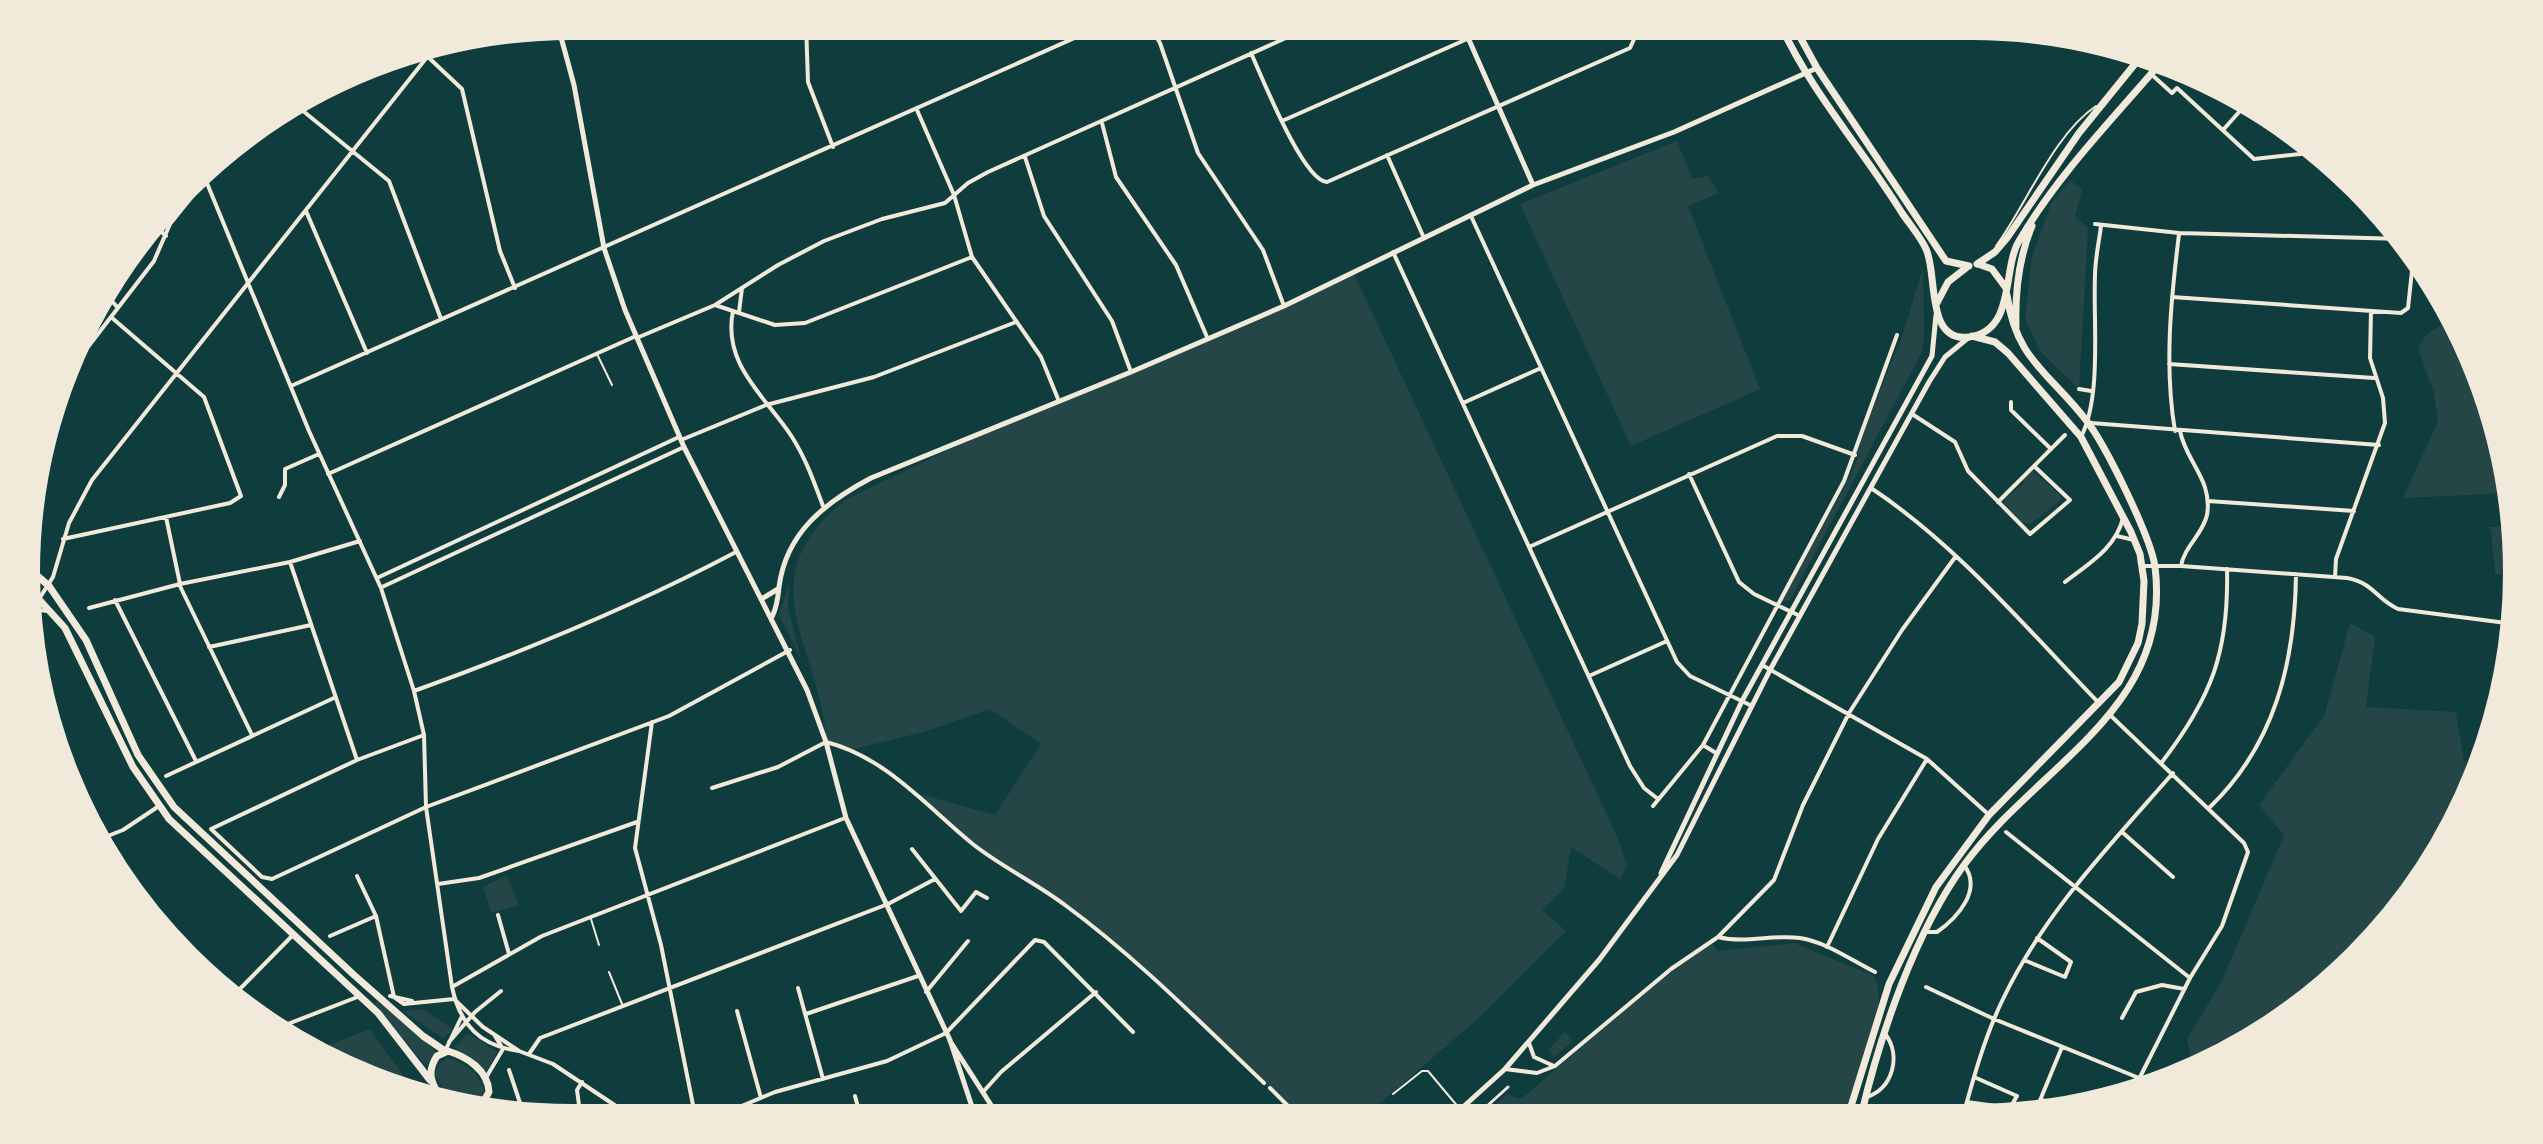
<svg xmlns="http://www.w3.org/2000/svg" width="2543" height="1144" font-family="Ubuntu,sans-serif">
  <rect width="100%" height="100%" fill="#0f3d3e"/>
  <path fill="#244646" d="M1995 26 2061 33 2027 42Z
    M1677 141 1692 179 1708 176 1719 193 1688 206 1760 389 1631 446 1520 204Z
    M2070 180 2082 190 2075 216 2088 228 2079 389 2040 351 2025 319 2032 257 2051 204Z
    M1923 267 1924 337 1921 354 1790 600 1781 602 1849 478 1858 457 1857 448 1903 334Z
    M1354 274 1617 836 1627 866 1620 879 1571 847 1564 889 1542 910 1566 931 1481 1016 1364 1117 1300 1118 1177 999 1064 904 975 846 916 793 995 815 1041 744 990 709 927 731 854 749 826 742C823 650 744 581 844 501 1010 416 1184 349 1354 274Z
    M2449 310C2480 367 2505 429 2511 493L2403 498 2438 421 2434 393 2418 348 2426 335 2449 319Z
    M2032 470 2061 496 2060 501 2030 524 2021 523 2005 505V499L2024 483 2023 479Z
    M2514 526 2518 581 2505 583 2504 574H2495L2491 530 2487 527Z
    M789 582 788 608 801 659 779 615Z
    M2350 623 2375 637 2366 707 2456 712 2464 761 2482 762 2477 781 2406 905 2305 1006 2181 1078 2191 1057 2187 1039 2221 983 2284 835 2259 805 2324 716Z
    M507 875 519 905 491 913 483 887Z
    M1712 942 1717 951 1794 943 1874 976C1890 1011 1859 1079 1848 1116L1482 1117 1507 1094 1521 1099 1651 987Z
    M377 1001 436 1051 426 1066 375 1005Z
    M423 1009 454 1030 443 1038 402 1011Z
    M370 1029 415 1092V1094L363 1078 316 1050Z
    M1565 1032 1573 1041 1554 1057 1548 1050Z
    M468 1033 497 1052 487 1071 454 1047Z
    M447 1059C465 1061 480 1074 484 1091L474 1107 462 1109 448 1099 435 1074 439 1064Z"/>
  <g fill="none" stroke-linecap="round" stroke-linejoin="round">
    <path stroke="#f1e9da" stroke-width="2" d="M1996 246C2026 205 2054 134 2096 106
      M597 354 612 385
      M591 919 599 945
      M609 972 622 1004
      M1393 1094 1422 1071H1428L1459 1108"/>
    <path stroke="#f1e9da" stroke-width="3" d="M1475 1117 1508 1087"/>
    <path stroke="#f1e9da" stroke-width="4" d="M806 24 808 82 833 147
      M1149 24 1160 43 1198 153 1263 250 1284 306
      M1251 53C1262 77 1303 181 1327 182L1630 48 1635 37 1629 24
      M428 57 462 89 500 251 515 288
      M2151 74 2172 93 2177 88 2254 159 2319 152
      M292 102 389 181 441 319
      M917 110 954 195 972 257 1041 357 1058 399
      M1282 121 1501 24
      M1102 123 1116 177 1176 265 1207 337
      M2223 130 2248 102
      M2293 142 2305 154
      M1387 155 1424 238
      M1025 157 1044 216 1112 321 1131 372
      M202 171 309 431 381 588 414 691 424 735 426 807 452 987C460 1025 480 1046 519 1051L483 1027 454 999
      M306 211 367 353
      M1471 216 1677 662 1690 676 1752 706
      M2095 224 2179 233 2403 239
      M156 227 166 236
      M1393 252 1630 766 1644 788 1658 799
      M103 291 118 308
      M2172 297 2401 313 2408 308 2414 252
      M715 305 775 325 805 323 972 257
      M733 311C722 365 766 397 792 437 806 459 814 482 823 506
      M739 312 742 288
      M639 337 715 305 778 265 824 241 882 219 945 203 968 183 988 172 1317 24
      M2169 364 2374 378
      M71 369 154 261 170 224 235 143
      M291 386 1106 24
      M2079 389 2091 391
      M2011 402V410L2051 449
      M1463 403 1541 368
      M1912 414 1955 442 1968 471 2030 534 2070 500 2034 466
      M2091 423 2379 445
      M2175 431C2164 366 2171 299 2179 234
      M2180 431C2186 462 2213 480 2207 515 2203 534 2184 547 2181 566
      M2081 437C2102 396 2093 322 2095 276 2095 259 2099 242 2101 226
      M681 440 766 405 874 377 1016 322
      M328 474 636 336
      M1689 474 1739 582 1754 594 1800 616
      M1871 488C1958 546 2026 628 2099 703
      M279 497 285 485V469L319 454
      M2208 501 2354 511
      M1998 502 2065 435
      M166 517 180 584
      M2117 536 2134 540
      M63 539 230 503 241 496 204 397 111 317
      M1529 547 1777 436H1802L1855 455
      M290 562 357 760
      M2142 566H2181L2347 578C2374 583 2376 599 2398 609L2514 624
      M2335 577 2336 559 2385 423 2383 398 2370 358 2371 311
      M377 578 679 437
      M2065 582C2088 564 2116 548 2123 518
      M179 584 252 735
      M382 587 684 447
      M32 591 28 609 48 611
      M39 599 53 577 69 523 92 480 435 47
      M115 600 196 761
      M89 608 180 584 290 562 360 541
      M30 637 33 653
      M209 647 311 625
      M1762 665 1927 759 1988 814
      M1589 676 1667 641
      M414 691C525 651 632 607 736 552
      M2109 714 2244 843 2248 852 2222 926 2190 978 2133 1091
      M652 722 635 848 661 945 696 1120
      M424 735 357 760 211 829 262 877 272 879 426 807 669 716 790 650
      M1703 745 1716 753
      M2162 762C2212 697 2229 651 2227 569
      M166 776 336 697
      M712 788 778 767 826 742C886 757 927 807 974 845 1002 867 1036 883 1065 905 1137 958 1200 1022 1264 1083
      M1653 806 1703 745 1844 481 1897 335
      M2209 808C2275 745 2295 662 2296 574
      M2006 832 2190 978
      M2122 832 2173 877
      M95 841 123 830 159 806
      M912 849 961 911 976 892 987 898
      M357 876 376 916 394 997
      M438 884 479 878 637 822
      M498 915 509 954
      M1926 932H1937C1957 918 1983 890 1964 865
      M330 936 376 916
      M1718 937 1774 880 1803 805 1849 713 1902 630 1956 556
      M1827 947 1878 839 1927 759
      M2024 960 2065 977 2071 962 2037 938
      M452 987 542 936 845 818
      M1926 987 1994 1019 2139 1078
      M798 988 823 1079
      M926 992 968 941
      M390 996 412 1001
      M232 997 293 935
      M394 997 404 1004 454 999
      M737 1011 761 1098
      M806 1014 918 976
      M2122 1018 2136 992 2162 985 2184 989
      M280 1027 360 996
      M449 1042 475 1012 501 991
      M1529 1043 1534 1057 1554 1066
      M445 1051 461 1018
      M519 1051 553 1064 637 1120
      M529 1054 540 1038 888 904 935 879
      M1505 1069 1537 1073 1555 1066 1671 969 1718 937C1746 944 1773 934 1800 938 1826 942 1851 960 1875 972
      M509 1070 524 1115
      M487 1076 503 1049 495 1036
      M1270 1088 1300 1118
      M983 1092 1001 1072 1096 992
      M855 1096 861 1119
      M1867 1097C1893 1088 1901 1056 1886 1035
      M2040 1100 2053 1102
      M1967 1102 2010 1108 2017 1096 1974 1077
      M2034 1115 2062 1047
      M1963 1116C1974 1076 1985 1036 2003 999 2044 913 2111 844 2173 773
      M581 1120 577 1090 582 1082
      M708 1120 775 1092 887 1061 946 1033 1035 940 1044 942 1133 1032"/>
    <path stroke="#f1e9da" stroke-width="5" d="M1462 24 1533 185
      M558 26 574 85 604 248 625 310 684 447 807 690 826 742 846 818 950 1040 976 1119
      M763 598 778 589
      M772 617C777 607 778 598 779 587 786 532 826 502 871 478L1131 372 1284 306 1533 185 1674 132 1817 68
      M1661 873 1742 701 1932 356 1936 315
      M950 1041 1000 1119
      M1452 1117 1505 1069 1599 960 1677 855 1770 670 1929 382 1945 357 1968 338"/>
    <path stroke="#f1e9da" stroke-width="7" d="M1780 24C1811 92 1863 150 1902 213 1910 225 1920 236 1926 249 1938 274 1925 343 1969 337 2016 331 2002 269 2019 241 2058 174 2113 119 2163 60
      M1793 24 1817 68 1946 261 1969 266
      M1977 264 1995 252 2007 238 2079 133 2143 54
      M1978 264 1992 269 2006 288
      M1937 303 1948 282 1966 268
      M2016 327C2015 292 2018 259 2032 226
      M25 565 49 586 86 640 138 755 174 807 354 975 423 1036 445 1051
      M25 584 65 628 133 767 169 819 378 1013 430 1080
      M443 1103C433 1085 425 1074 437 1056L448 1051C467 1057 488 1070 489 1092L478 1111
      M1848 1116 1889 984 1936 887 1989 815 2119 682 2138 643 2142 624 2144 581 2140 554 2131 532 2081 437 2008 353 1995 342 1972 336
      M1861 1116C1880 1035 1915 932 1964 865 2038 764 2173 710 2155 567 2151 537 2105 444 2086 420 2049 372 2016 360 2007 295"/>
  </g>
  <path d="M0 0H2543V1144H0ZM572 38H1971A534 534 0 0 1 2505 572V572A534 534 0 0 1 1971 1106H572A534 534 0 0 1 38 572V572A534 534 0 0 1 572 38Z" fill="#f1e9da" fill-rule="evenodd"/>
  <path fill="none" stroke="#f1e9da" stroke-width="4" d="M572 38H1971A534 534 0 0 1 2505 572V572A534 534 0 0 1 1971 1106H572A534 534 0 0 1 38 572V572A534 534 0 0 1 572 38Z"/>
</svg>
